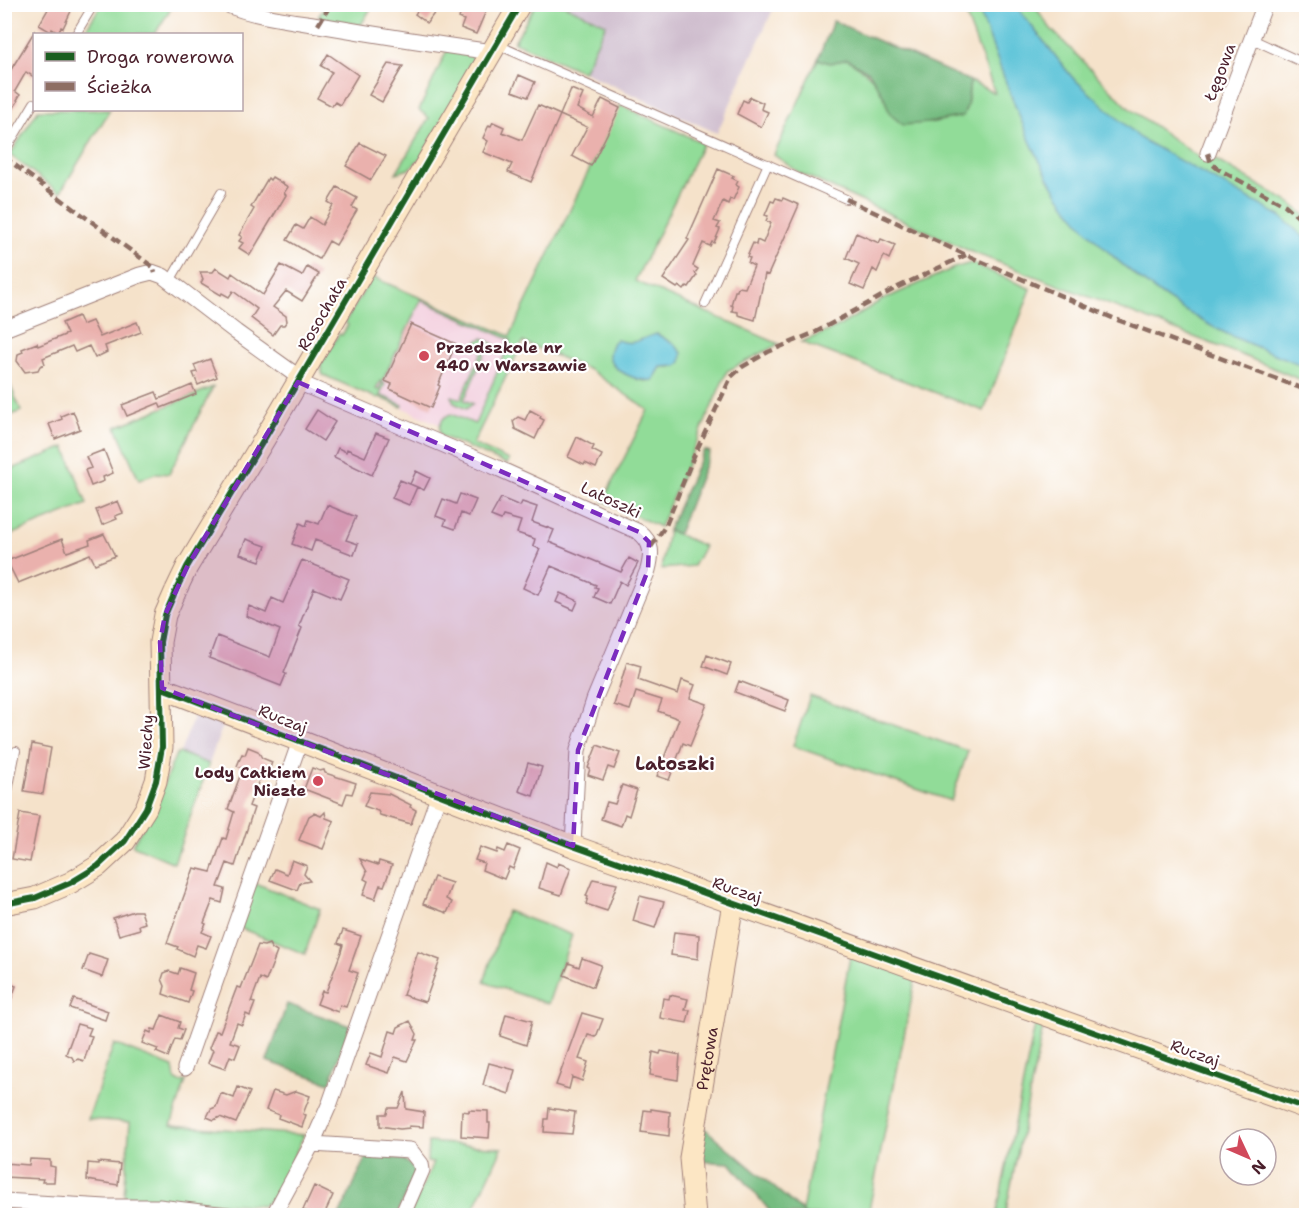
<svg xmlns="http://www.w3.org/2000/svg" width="1311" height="1220" font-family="'Shantell Sans',sans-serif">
  <rect width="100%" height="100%" fill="#fff"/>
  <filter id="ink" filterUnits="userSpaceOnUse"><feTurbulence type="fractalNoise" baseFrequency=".0167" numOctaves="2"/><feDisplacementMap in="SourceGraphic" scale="12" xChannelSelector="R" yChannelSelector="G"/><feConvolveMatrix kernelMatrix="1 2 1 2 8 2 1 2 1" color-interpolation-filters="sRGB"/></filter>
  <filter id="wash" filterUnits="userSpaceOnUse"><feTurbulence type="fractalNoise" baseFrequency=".008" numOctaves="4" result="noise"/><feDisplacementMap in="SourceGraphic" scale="24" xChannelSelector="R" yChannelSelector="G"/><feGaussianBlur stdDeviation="1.35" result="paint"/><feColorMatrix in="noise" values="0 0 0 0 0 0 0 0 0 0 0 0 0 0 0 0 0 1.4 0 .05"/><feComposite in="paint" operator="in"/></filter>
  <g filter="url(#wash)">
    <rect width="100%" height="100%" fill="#f5e2ca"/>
    <path fill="#f3cfde" d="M378 279 523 342 473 444 443 426 325 373Z"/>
    <path fill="#cfbdce" d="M564 5H775L717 133 583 72 606 24Z
      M196 711 224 722 209 764 180 753Z"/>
    <path fill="#91dc98" stroke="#6e7e62" stroke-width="1.5" fill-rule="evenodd" d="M536 4 564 5 606 24 583 72 514 42Z
      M101 5V4L173 5 155 34H83Z
      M326 5H373L361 25 318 17Z
      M962 5H1034L1051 29 1129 108 1200 158 1214 159 1290 203 1306 216V382L1249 358 974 253 800 173 774 155 818 59 830 63 847 59C874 76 880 83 890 114L929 123 962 116 967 106 970 81 995 93Z
      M448 48 472 52 476 62 420 159 409 169 396 173 429 118 419 110Z
      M620 105 703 143 635 281 779 344 727 371 660 527 603 501 648 410 590 370 523 342 473 444 509 460 507 464 441 436C437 427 441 417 451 414L475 424 511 340 421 300 382 382 380 381 376 389 379 390 382 383 385 384 380 395 403 405 402 407 379 397 376 398 323 375 320 365 339 334 342 335 348 325 345 322 372 277 510 336ZM657 334 675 345 682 353 671 367H661L653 380 645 381 636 379 619 341C632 347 643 337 657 334Z
      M38 110H110L60 193 10 155Z
      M971 263 1031 289 984 411 801 342 836 328 880 301 954 268Z
      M483 338 494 344 497 349 496 352 487 348 464 400 473 404 466 409 454 403 452 398V396L461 399 484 347 476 343 478 340Z
      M4 370 21 411 5 418H4Z
      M213 387 169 474 157 473 139 480 116 427Z
      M65 447 87 504 5 537V472Z
      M668 530 704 546 693 566 661 569Z
      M810 696 968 751 951 801 793 746Z
      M180 753 209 764 174 863 132 845 152 813 176 754Z
      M255 883 320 909 305 954 240 928Z
      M507 911 572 935 548 1004 484 982Z
      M851 952 916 976 868 1215H805L802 1211Z
      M1036 1020 1044 1022 1005 1215 996 1216Z
      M114 1044 173 1067 175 1079 180 1082 186 1081 171 1125 304 1135 275 1197 262 1206 124 1196 130 1122 88 1119Z
      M428 1142 502 1148 471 1215 409 1216 433 1163 427 1162Z"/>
    <path fill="#74bc80" stroke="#5f6e56" stroke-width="1.5" d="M833 21 970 81 967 106 963 116 928 123 903 125 890 114 883 95 869 72 847 59 830 63 818 59Z
      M704 450 710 452 678 534 668 530Z
      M287 1004 350 1026 330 1083 267 1061Z
      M704 1128 802 1211 805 1215H773L730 1163 697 1161Z
      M366 1158C385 1158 407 1153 415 1173L397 1215 339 1216Z"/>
    <path fill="#5bc3d8" stroke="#527182" stroke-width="1.5" d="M977 5H1015L1072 77 1141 139 1280 216 1305 238 1306 367C1274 353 1237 341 1206 323 1148 291 1080 236 1048 177 1018 122 999 62 977 5Z
      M657 334 675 345 682 353 681 362 677 366 661 367 653 380C639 382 612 372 609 356 609 351 611 347 613 342L617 340C635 347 639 338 657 334Z"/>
    <g id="blocks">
      <path fill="#eab1ad" d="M51 4H65L72 9 63 28 61 27 58 33 52 29 51 32 39 25Z
        M422 4H441L427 23 415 14Z
        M464 4H489L476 34 461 28 464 20 459 18Z
        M34 32V77L26 72 15 91 20 95 17 100 18 101 4 123V81Z
        M328 54 358 75 340 105 335 102 332 106 317 98 332 72 321 66Z
        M388 64 403 66 382 102 369 95Z
        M519 75 535 82 528 97 512 91Z
        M571 89 583 94 577 108 593 117 602 99 620 108 591 166 572 156 587 127 560 115Z
        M750 97 763 103 761 109 768 112 761 127 737 114 743 100 747 102Z
        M538 105 560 115 531 182 508 172 512 164 483 152 488 141 483 138 489 125 491 126 493 122 504 127 502 132 522 140Z
        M360 143 386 156 371 180 346 166Z
        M718 169 734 176 732 178 738 181 736 185 739 187 733 200 730 199 728 204 723 201 714 221 720 223 717 228 720 229 714 243 712 242 710 246 703 243 693 266 698 269 695 273 697 275 689 287 687 286 684 290 679 286 677 288 663 279 689 240 687 239Z
        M272 177 288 187 284 193 286 195 250 255 239 248 243 243 239 241 242 237 239 235 254 209 251 207 268 178 270 180Z
        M337 187 357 198 352 207 357 210 336 245 329 241 319 259 287 240 296 225 303 229 310 217 322 225 333 205 328 202Z
        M776 198 782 200 783 198 799 205 768 275 765 274 755 320 738 315V312L732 311 733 306 731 305 735 291H737L738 287 745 288 754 266 748 263 750 258 747 257 753 243 756 245 757 240 763 243 771 223 766 221 768 216 765 215 771 201 774 202Z
        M856 233 879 243 881 239 895 245 889 259 884 256 877 272 873 269 864 290 850 284 859 264 846 258Z
        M281 265 302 276 307 267 319 274 302 301 286 291 273 307 286 316 287 321 284 325H280L273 335 251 318 257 309 233 291 229 297 222 293 221 295 201 283 203 279 200 272H213L216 268 230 277 232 273 263 295Z
        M78 316 82 325 92 321 100 337 137 322 141 332 105 346 107 352 95 358 89 346 75 352 72 346 43 358 45 364 40 366 38 370 25 372 17 361 18 354 23 352 22 349 37 343 38 346 67 334 62 323Z
        M411 324 456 344 438 385 440 386 431 408 390 389 392 384 385 381Z
        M210 359 217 377 198 385 193 373 197 372 194 365Z
        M192 385 196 394 161 408 159 403 127 416 122 405 156 392 159 399Z
        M317 410 335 422 323 441 305 429Z
        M530 410 541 416 540 418 544 420 535 439 515 429 513 421 518 417 525 420Z
        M73 411 80 429 55 439 49 424 62 419 61 416Z
        M376 433 389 438 372 475 334 457 338 448 346 452 347 449 365 457Z
        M577 437 594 446 592 450 602 455 596 468 585 463 584 465 568 457Z
        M104 450 113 473 103 477 104 481 91 486 85 470 91 468 86 457Z
        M416 471 430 478 424 490 410 484Z
        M400 480 417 487 409 505 392 498Z
        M460 494 476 500 469 516 461 513 455 529 444 525 446 520 436 516 443 499 456 504Z
        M501 498 520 506 522 502 537 507 532 522 554 530 549 542 621 572 629 558 638 563 626 585 620 581 610 604 594 597 598 588 595 587 596 585 551 566 538 595 523 588 540 549 533 546 535 539 517 533 521 521 503 516 501 520 491 516Z
        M118 501 123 513 115 516 117 519 102 525 96 510Z
        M327 505 356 517 346 540 358 544 354 555 315 540 311 551 292 544 300 523 306 526 308 520 319 524Z
        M104 534 115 556 95 564 90 554 18 583 7 561 62 539 67 552 90 544 89 540Z
        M246 539 266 546 260 561 240 554Z
        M302 560 349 579 340 599 314 588 299 626 302 628 284 673 286 674 281 686 209 658 217 636 270 657 280 630 246 616 249 606 266 613 272 598 283 603Z
        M560 593 578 601 574 610 556 602Z
        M707 655 731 664 727 675 703 666Z
        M627 662 641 666 638 680 678 694 682 680 695 685 690 698 707 704 690 746 683 743 669 780 657 776 679 719 658 711 662 700 636 692 630 710 614 705Z
        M739 681 789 700 785 711 735 692Z
        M32 744 51 748 43 794 24 791Z
        M597 745 620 753 614 769 608 767 603 780 588 775 590 769 588 768Z
        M248 747 258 751 262 758 272 762 267 777 261 775 249 806 254 808 235 866 227 863 218 887 225 889 222 903 213 900 204 923 206 924 202 932 211 936 206 948 197 945 193 956 177 949 178 947 167 943 194 868 211 872 223 838 226 839 234 812 228 809 243 768 237 766 242 754 245 755Z
        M528 763 542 767 533 796 519 791Z
        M312 768 320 771 324 770 325 773 356 783 352 794 347 793 343 804 304 789Z
        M622 785 637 790 629 816 625 814 621 826 601 819 607 802 615 804Z
        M370 792 389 794 411 805 410 807 416 810 411 824 380 815 378 811 364 806Z
        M325 812 326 818 334 821 323 849 299 840 309 816 314 813 321 816Z
        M20 813 39 816 30 862 12 859Z
        M508 845 520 850 513 869 509 867 504 879 482 870 484 863 475 860 480 847 497 853 498 849 505 852Z
        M360 859 378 865 379 861 392 865 384 886 380 885 375 899 363 895 368 881 364 879 367 872Z
        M292 860 307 866 304 874 310 881 300 883 297 890 270 880 275 869 287 874Z
        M546 862 557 867 558 863 571 868 561 895 539 888Z
        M434 877 452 883 446 899 452 902 447 913 423 904Z
        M593 879 617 884 607 911 586 904 588 897 586 896Z
        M640 896 664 902 655 928 633 921Z
        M134 911H141L145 923 139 925 140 929 119 935 113 918Z
        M343 930 361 936 349 970 358 973 346 1007 340 1005 338 1012 317 1004 322 991 326 992 341 952 343 945 338 943Z
        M674 932 699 935 698 959 671 955Z
        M269 944 272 949 277 952 266 981 260 978 251 1002 255 1003 250 1016 246 1014 242 1025 237 1023 230 1042 240 1045 235 1058 230 1056 225 1069 208 1063 213 1050 209 1048 216 1031 220 1032 237 987 241 988 258 945 264 946Z
        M418 952 440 960 425 1002 403 995Z
        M89 954 108 960 102 977 83 970Z
        M582 958 601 965 593 987 564 975 569 963 579 967Z
        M180 968 194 973 189 990 192 991 188 1003 163 994 165 986 162 979 164 973 169 971 178 974Z
        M4 982 16 986 6 1014H4Z
        M670 995 688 999 685 1010H690L687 1023 660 1018 663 998 669 999Z
        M74 999 108 1011 105 1020 70 1008Z
        M582 1013 603 1019 596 1037 588 1035 579 1059 588 1062 582 1081 572 1077 569 1089 556 1085Z
        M506 1014 532 1021 526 1045 500 1036Z
        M162 1015 180 1022 178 1028 184 1030 180 1040 175 1039 168 1057 156 1052 158 1049 142 1043 147 1031 151 1033 152 1029 156 1030Z
        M410 1021 417 1034 415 1040H417L407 1061 395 1057 389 1073 366 1065 371 1053 382 1057 390 1031 396 1033 398 1027Z
        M77 1024 91 1028 88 1035 92 1036 84 1061 78 1059 74 1061 72 1057 66 1054Z
        M661 1051 680 1055 678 1080 650 1075 653 1052 660 1054Z
        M489 1063 515 1070 509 1094 483 1085Z
        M238 1087 250 1092 236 1123 220 1117 214 1120 207 1117 211 1109 216 1107 221 1093 234 1098Z
        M273 1091 286 1095 296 1091 310 1096 303 1114 306 1115 302 1127 278 1118 279 1115 266 1110Z
        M405 1092 406 1109 424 1112 423 1127 409 1126V1128L400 1129 380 1126V1114H387L388 1108H398Z
        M549 1108 575 1112 572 1134 544 1132 545 1119H548Z
        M651 1109 670 1112 669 1136 641 1132 644 1110 651 1111Z
        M469 1110 488 1111V1123H490L489 1138 461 1136 462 1111 469 1112Z
        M30 1159 50 1160V1166L55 1167 54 1182H42L43 1179 4 1177V1163L29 1165Z
        M98 1162 120 1164 118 1185 87 1180 88 1163 98 1164Z
        M314 1186 333 1195 324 1215H315L303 1210Z"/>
    </g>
  </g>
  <g filter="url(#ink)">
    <use href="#blocks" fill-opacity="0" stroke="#a0807a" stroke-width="1.5"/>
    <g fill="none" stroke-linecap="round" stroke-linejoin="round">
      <g stroke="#a0807a" stroke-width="10">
        <path id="lane" d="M76 34 94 4
          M1252 39 1306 64
          M498 45 846 199
          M4 153 34 103
          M170 281 221 193
          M705 304 768 164
          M4 811 16 751
          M4 887 11 901"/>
      </g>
      <g stroke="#a0807a" stroke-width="17">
        <path id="street" d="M225 4C254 16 287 20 319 25 377 35 434 44 492 52
          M1208 153 1265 4
          M4 329 140 275 152 272 163 276 236 332 300 378
          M298 382 493 466 639 532C653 543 652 554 648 570L594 700 578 750 573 846
          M185 1068 300 741
          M312 1144 410 1150 421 1164 422 1170 402 1216
          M4 1201 106 1207H159L235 1216
          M273 1216 312 1144 330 1103 439 794"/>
      </g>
      <g stroke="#a0807a" stroke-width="23">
        <g id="secondary">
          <path d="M162 688 573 846 1306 1108"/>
          <path d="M4 904 35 898 70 883 98 866 125 841 146 808 156 781 162 747 160 642 165 615 176 590 187 567 265 438 520 4"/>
          <path id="s1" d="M695 1216 690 1158 733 903"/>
        </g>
      </g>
      <use href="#lane" stroke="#fff" stroke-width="8"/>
      <use href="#street" stroke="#fff" stroke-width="15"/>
      <use href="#secondary" stroke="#fce6c4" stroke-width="21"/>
      <path stroke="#8d6e63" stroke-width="4.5" stroke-dasharray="9 4.5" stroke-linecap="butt" d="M318 25 331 4
        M1208 153 1211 163 1218 169 1285 205 1306 224
        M4 157 153 267 155 273
        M846 199 966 255 1115 319 1306 390
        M651 547 666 525 693 458 731 377 742 367 768 352 816 332 898 287 966 255"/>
      <g stroke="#fff" stroke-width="10">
        <path id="cycleway" d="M162 688 573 846 1306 1108
          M4 904 35 898 70 883 98 866 125 841 146 808 156 781 162 747 160 642 165 615 176 590 187 567 265 438 520 4"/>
      </g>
      <use href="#cycleway" stroke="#1b5e20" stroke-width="6"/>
    </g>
  </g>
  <path fill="#7b2cbf" fill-opacity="0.2" stroke="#7b2cbf" stroke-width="4.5" stroke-dasharray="12 8" stroke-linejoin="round" d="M298 382 639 532 649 542 648 570 578 750 573 846 162 688 160 642 165 615 187 567Z"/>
  <g fill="#d1495b" stroke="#fff" stroke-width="2">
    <circle cx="424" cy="356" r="6"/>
    <circle cx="318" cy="781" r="6"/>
  </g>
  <g text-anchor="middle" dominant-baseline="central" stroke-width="4.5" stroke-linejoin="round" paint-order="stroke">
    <g font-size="16" fill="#4a1f2b" stroke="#fff">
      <text transform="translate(1220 72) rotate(-69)">Łęgowa</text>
      <text transform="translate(322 314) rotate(-60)">Rosochata</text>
      <text transform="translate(611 500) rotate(25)">Latoszki</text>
      <text transform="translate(283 719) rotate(22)">Ruczaj</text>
      <text transform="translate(146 742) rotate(-86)">Wiechy</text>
      <text transform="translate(737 890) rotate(19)">Ruczaj</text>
      <text transform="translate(1195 1053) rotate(20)">Ruczaj</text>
      <text stroke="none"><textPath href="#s1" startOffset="159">Prętowa</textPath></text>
    </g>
    <g font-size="16" font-weight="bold" fill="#4a1f2b" stroke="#fff" text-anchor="start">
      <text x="436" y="347">Przedszkole nr<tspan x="436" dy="18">440 w Warszawie</tspan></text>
      <text x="306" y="772" text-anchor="end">Lody Całkiem<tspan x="306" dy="18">Niezłe</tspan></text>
    </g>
    <g font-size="18" font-weight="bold" fill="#4a1f2b" stroke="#fff">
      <text x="675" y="764">Latoszki</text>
    </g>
  </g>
  <rect width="1311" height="1220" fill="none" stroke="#fff" stroke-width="24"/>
  <rect x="33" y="33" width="210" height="78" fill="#ffffff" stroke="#b7a5aa" stroke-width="1.5"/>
  <rect x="45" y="52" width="30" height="9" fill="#1b5e20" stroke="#b7a5aa" stroke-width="1.5"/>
  <text x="87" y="63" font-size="18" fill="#4a1f2b">Droga rowerowa</text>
  <rect x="45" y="82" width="30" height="9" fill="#8d6e63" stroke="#b7a5aa" stroke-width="1.5"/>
  <text x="87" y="93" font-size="18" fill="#4a1f2b">Ścieżka</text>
  <g transform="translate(1248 1157) rotate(134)"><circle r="28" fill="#ffffff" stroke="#b7a5aa" stroke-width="1.5"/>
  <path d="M0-4.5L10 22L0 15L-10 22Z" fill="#d1495b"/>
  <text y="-9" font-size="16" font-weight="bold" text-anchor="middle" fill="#4a1f2b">N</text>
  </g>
</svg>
